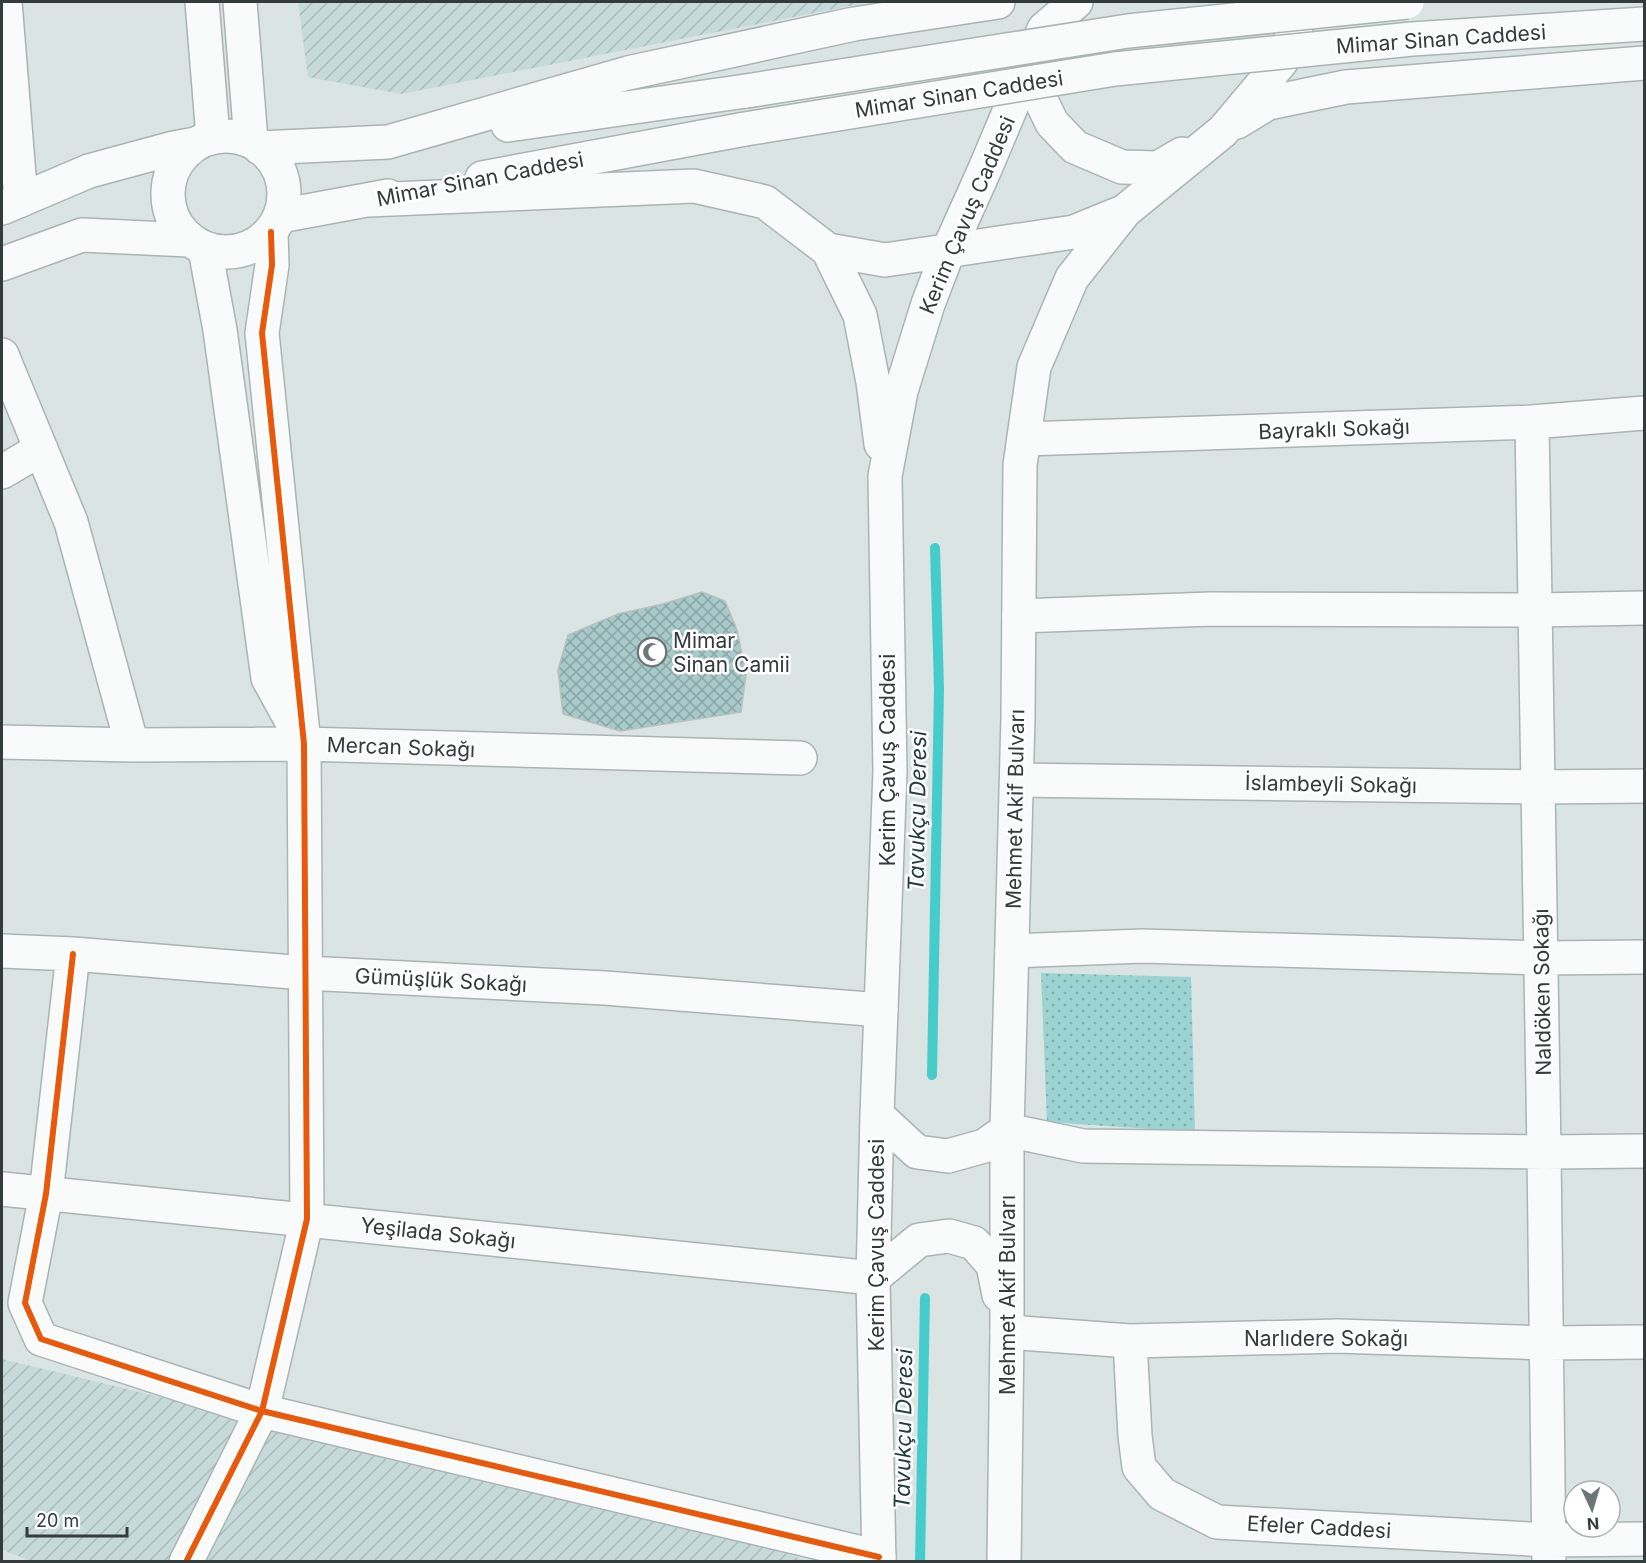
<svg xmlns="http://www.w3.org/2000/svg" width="1646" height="1563" font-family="Inter,sans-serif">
  <defs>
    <pattern id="industrial-furrows" width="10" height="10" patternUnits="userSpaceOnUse" patternTransform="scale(1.5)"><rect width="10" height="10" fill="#c6dad9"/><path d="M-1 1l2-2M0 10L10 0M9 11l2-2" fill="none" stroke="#abbcbb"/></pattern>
    <pattern id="grass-dots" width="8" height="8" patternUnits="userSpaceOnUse" patternTransform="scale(1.5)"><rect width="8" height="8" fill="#9bd4d2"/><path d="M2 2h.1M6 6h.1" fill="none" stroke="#7fadac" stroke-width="1.8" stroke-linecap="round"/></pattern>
    <pattern id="building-cross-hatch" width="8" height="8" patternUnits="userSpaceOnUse" patternTransform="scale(1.5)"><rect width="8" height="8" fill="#a8caca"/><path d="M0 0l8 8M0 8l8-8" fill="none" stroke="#89a5a5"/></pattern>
  </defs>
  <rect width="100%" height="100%" fill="#d9e4e3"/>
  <path fill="url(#industrial-furrows)" d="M298 2H870L401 94 308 77Z
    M2 1359 738 1536 807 1561 34 1562 2 1550Z"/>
  <path fill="url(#grass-dots)" d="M1041 973 1191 977 1195 1132 1047 1122Z"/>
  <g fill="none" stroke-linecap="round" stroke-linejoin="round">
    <path stroke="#45cccb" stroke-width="10" d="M932 1075 939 689 935 548
      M920 1562 925 1298"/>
  </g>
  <path fill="url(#building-cross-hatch)" stroke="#b8c0c0" stroke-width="1.5" d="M702 592 725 601 737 630 746 674 741 712 620 731 563 714 558 670 568 635 618 614 663 604Z"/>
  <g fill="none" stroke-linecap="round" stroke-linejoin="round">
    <g stroke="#abb4b3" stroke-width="36">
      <path id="minor" d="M5 2 21 200
        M202 2 213 137
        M240 2 251 141
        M205 249 220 330 268 678 296 729
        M2 355 71 522 132 745
        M1532 422 1544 1152 1549 1562
        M1024 439 1532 422 1644 413
        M2 472 41 449
        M1019 616 1211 609 1536 610 1644 608
        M2 742 132 745 304 744 800 758
        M1017 780 1538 787 1644 786
        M2 951 73 954 305 973 605 988 881 1010
        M1012 951 1143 946 1541 958 1644 957
        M73 954 46 1194 25 1303 41 1339 262 1411 879 1557
        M1007 1130 1083 1146 1544 1152 1644 1151
        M2 1189 873 1278
        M1007 1332 1130 1341 1338 1336 1546 1343 1644 1342
        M1130 1341 1135 1436 1139 1467 1162 1494 1217 1522 1548 1540 1644 1539
        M186 1562 262 1411 307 1219 304 744 262 333 272 265 271 232"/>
    </g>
    <g stroke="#abb4b3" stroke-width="36">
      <path id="major" d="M1035 56 1038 94 1052 123 1075 147 1122 167 1158 168 1182 154
        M1237 122 1268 103 1346 87 1644 63
        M508 125 746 91
        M168 194a58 58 0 1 1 116 0a58 58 0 1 1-116 0Z
        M260 148 388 142 628 73 854 24 998 2
        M482 178 745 129
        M368 200 694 186 765 202 828 250 860 315 873 382 881 444
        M2 208 89 171 174 148 196 144
        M280 216 388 196
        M828 250 885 260 1074 232 1123 212
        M2 264 82 235 189 240
        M877 1115 917 1152 948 1156 984 1146 1007 1130
        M873 1278 919 1240 949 1236 974 1243 993 1265 999 1295
        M879 1562 873 1278 877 1115 890 771 885 476 901 391 928 304 949 249 985 169 1044 29 1076 2
        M1004 1562 1007 1332V1130L1018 717 1020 465 1034 367 1072 278 1125 211 1223 131 1281 62 1306 2"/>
    </g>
    <use href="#minor" stroke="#f9fbfb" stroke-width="33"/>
    <use href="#major" stroke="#f9fbfb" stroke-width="33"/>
    <g stroke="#abb4b3" stroke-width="36" stroke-linecap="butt">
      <path id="major-bridge" d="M746 91 1128 31 1407 2
        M745 129 1115 69 1412 39 1644 24"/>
    </g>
    <use href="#major-bridge" stroke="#f9fbfb" stroke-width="33"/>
    <g stroke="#fff" stroke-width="10">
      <path id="cycleway" d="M73 954 46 1194 25 1303 41 1339 262 1411 879 1557
        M186 1562 262 1411 307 1219 304 744 262 333 272 265 271 232"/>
    </g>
    <use href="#cycleway" stroke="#e8590c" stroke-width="6"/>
  </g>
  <defs>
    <g id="mosque-ring" transform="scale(1.5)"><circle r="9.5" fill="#fff" stroke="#6d7676" stroke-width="1.5"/><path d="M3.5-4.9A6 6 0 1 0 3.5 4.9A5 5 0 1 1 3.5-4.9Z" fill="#6d7676"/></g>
  </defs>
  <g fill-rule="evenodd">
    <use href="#mosque-ring" x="652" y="652"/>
  </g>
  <g text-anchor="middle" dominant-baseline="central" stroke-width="5" stroke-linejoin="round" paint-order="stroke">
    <g font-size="21" fill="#333b3b" stroke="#fff">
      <text transform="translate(1441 39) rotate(-4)">Mimar Sinan Caddesi</text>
      <text transform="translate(959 94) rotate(-9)">Mimar Sinan Caddesi</text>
      <text transform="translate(480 179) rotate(-11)">Mimar Sinan Caddesi</text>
      <text transform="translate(967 215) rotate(-67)">Kerim Çavuş Caddesi</text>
      <text transform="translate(1334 429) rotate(-2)">Bayraklı Sokağı</text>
      <text transform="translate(401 747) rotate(2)">Mercan Sokağı</text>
      <text transform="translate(887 760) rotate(-90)">Kerim Çavuş Caddesi</text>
      <text transform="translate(1331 784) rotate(1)">İslambeyli Sokağı</text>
      <text transform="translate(1015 809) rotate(-89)">Mehmet Akif Bulvarı</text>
      <text transform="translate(441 980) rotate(3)">Gümüşlük Sokağı</text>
      <text transform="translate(1542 992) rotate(-91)">Naldöken Sokağı</text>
      <text transform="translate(438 1233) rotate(6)">Yeşilada Sokağı</text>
      <text transform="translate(876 1245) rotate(-90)">Kerim Çavuş Caddesi</text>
      <text transform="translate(1007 1295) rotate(-90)">Mehmet Akif Bulvarı</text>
      <text x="1326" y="1338">Narlıdere Sokağı</text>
      <text transform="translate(1319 1527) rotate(3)">Efeler Caddesi</text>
    </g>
    <g font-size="21" fill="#333b3b" stroke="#fff" text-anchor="start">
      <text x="673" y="640">Mimar<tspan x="673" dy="24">Sinan Camii</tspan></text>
    </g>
    <g font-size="22" font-style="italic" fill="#223b3b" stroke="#fff">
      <text transform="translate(917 811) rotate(-89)">Tavukçu Deresi</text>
      <text transform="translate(903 1429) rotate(-89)">Tavukçu Deresi</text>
    </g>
  </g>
  <rect width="1646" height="1563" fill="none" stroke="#333b3b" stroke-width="6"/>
  <g transform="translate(1592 1509) rotate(176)"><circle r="28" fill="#ffffff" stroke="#adb1b1" stroke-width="1.5"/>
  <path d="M0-4.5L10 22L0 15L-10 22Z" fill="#6d7676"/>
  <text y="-9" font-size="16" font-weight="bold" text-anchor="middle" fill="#333b3b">N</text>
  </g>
  <path d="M27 1527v9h100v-9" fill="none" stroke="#333b3b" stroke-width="3"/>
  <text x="36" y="1527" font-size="18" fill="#333b3b" stroke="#ffffff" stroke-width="4.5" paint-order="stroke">20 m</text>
</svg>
